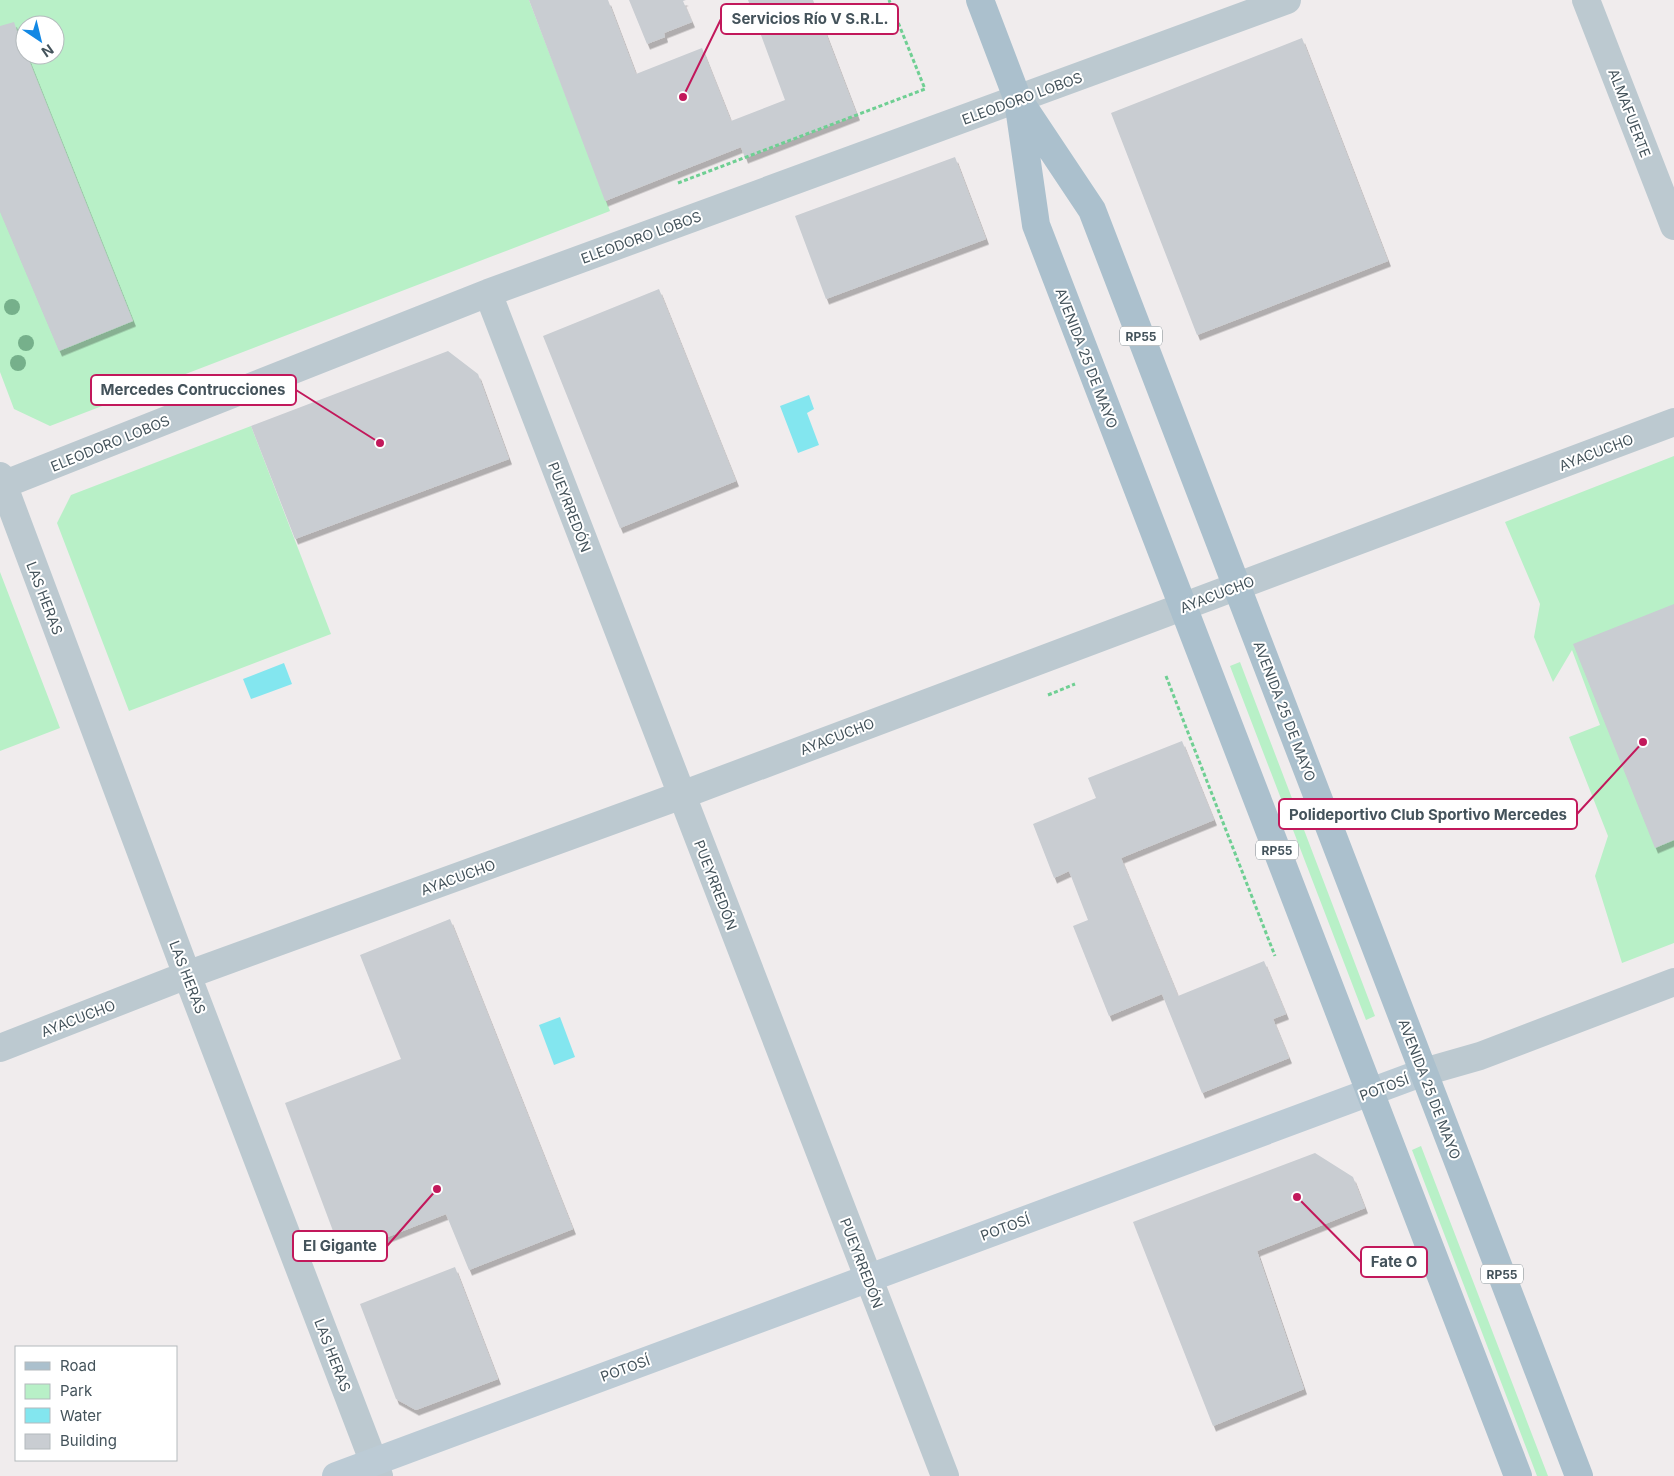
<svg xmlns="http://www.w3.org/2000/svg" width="1674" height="1476" font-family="Inter,sans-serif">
  <defs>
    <filter id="shadow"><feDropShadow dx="3" dy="5.5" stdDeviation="0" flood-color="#0004"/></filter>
  </defs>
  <rect width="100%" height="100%" fill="#f0eced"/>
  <path fill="#b8f0c7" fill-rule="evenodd" d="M0 0H529L610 211 50 426 14 409 0 372ZM25 25H55V55H25Z
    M251 426 331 634 129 711 57 523 71 495Z
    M1674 456V943L1622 963 1595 876 1608 836 1569 737 1600 725 1572 650 1553 682 1534 637 1540 604 1505 522Z
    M0 572 60 728 0 751Z
    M1240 662 1375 1016 1366 1020 1230 666Z
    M1421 1146 1548 1476H1537L1412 1150Z"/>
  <path fill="#83e6ef" d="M809 395 814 409 807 413 819 445 798 453 780 406Z
    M284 663 292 684 251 699 243 679Z
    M560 1017 575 1057 554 1065 539 1025Z"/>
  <path fill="#c9cdd2" filter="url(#shadow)" d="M529 0H608L636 74 702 48 731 121 785 100 748 0H813L857 115 745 158 741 147 605 201Z
    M629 0H686L683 1 692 22 664 33 665 37 647 44Z
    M14 22 25 55H27L133 321 59 351 0 212V26Z
    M1302 38 1388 261 1197 335 1111 113Z
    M955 157 986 239 826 299 795 216Z
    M659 289 736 481 620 528 543 336Z
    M448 351 478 374 509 459 295 539 251 426Z
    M1674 604V840L1655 848 1573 644Z
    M1182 741 1214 820 1121 858 1178 996 1264 961 1286 1014 1273 1019 1289 1058 1202 1093 1162 994 1109 1016 1073 926 1088 920 1069 871 1054 878 1033 824 1096 798 1088 778Z
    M450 919 573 1229 469 1270 446 1214 342 1255 285 1103 401 1059 360 955Z
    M1315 1153 1353 1177 1365 1208 1257 1251 1304 1389 1213 1426 1133 1222Z
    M455 1267 498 1379 416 1410 396 1399 360 1304Z"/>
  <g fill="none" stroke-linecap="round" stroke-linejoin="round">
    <path stroke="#6fcf93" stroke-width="3" stroke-dasharray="4 2.5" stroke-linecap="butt" d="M678 183 925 89 889 0
      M1166 676 1275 956
      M1048 695 1075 684"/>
    <path stroke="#bcc9d0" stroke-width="28" d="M1586 0 1674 226
      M488 293 945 1476
      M0 476 187 975 379 1476
      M0 486 488 293 1287 0
      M0 1048 187 975 682 795 1674 422
      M1424 1072 1480 1056 1674 982"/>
    <path stroke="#bccbd5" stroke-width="28" d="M336 1476 1424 1072"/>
    <path stroke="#abc0cd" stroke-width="28" d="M980 0 1018 100 1036 225 1518 1476
      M1022 105 1092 210 1579 1476"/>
  </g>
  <g fill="#76b08b">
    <circle cx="12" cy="307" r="8"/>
    <circle cx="26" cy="343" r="8"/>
    <circle cx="18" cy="363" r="8"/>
  </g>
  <g text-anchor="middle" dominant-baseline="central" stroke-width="4" stroke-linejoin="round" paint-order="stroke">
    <g fill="#fff" stroke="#7c878c" stroke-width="1">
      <rect x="1120" y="326.5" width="42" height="19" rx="4"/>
      <rect x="1256" y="840.5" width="42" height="19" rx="4"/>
      <rect x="1481" y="1264.5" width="42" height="19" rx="4"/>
    </g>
    <g font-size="12" font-weight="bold" fill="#44535b">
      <text x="1141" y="336">RP55</text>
      <text x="1277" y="850">RP55</text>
      <text x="1502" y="1274">RP55</text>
    </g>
    <g font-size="14" fill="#44535b" stroke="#fff">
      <text transform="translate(1022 98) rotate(-20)">ELEODORO LOBOS</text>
      <text transform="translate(1630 113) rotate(69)">ALMAFUERTE</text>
      <text transform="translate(641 237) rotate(-20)">ELEODORO LOBOS</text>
      <text transform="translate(1087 358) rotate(69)">AVENIDA 25 DE MAYO</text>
      <text transform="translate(110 443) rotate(-22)">ELEODORO LOBOS</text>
      <text transform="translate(1596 452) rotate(-21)">AYACUCHO</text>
      <text transform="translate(570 507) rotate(69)">PUEYRREDÓN</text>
      <text transform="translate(1217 594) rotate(-21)">AYACUCHO</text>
      <text transform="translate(45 598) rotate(69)">LAS HERAS</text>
      <text transform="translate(1285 711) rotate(69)">AVENIDA 25 DE MAYO</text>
      <text transform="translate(837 736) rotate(-21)">AYACUCHO</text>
      <text transform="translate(458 877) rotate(-20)">AYACUCHO</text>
      <text transform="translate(716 885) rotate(69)">PUEYRREDÓN</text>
      <text transform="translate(188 977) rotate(69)">LAS HERAS</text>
      <text transform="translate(78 1018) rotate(-21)">AYACUCHO</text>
      <text transform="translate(1384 1087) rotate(-20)">POTOSÍ</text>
      <text transform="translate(1430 1089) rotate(69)">AVENIDA 25 DE MAYO</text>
      <text transform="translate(1005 1227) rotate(-20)">POTOSÍ</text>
      <text transform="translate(862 1263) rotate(69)">PUEYRREDÓN</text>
      <text transform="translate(333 1355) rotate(69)">LAS HERAS</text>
      <text transform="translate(625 1368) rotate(-20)">POTOSÍ</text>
    </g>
  </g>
  <path fill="none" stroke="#c2185b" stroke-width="2" d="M683 97L721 19M380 443L296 390M1643 742L1577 814M437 1189L387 1246M1297 1197L1361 1262"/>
  <g fill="#c2185b" stroke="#fff" stroke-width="2">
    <circle cx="683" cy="97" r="5"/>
    <circle cx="380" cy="443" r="5"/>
    <circle cx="1643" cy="742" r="5"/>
    <circle cx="437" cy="1189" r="5"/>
    <circle cx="1297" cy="1197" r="5"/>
  </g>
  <g fill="#fff" stroke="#c2185b" stroke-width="2">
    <rect x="721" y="4" width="177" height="30" rx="5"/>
    <rect x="91" y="375" width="205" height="30" rx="5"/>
    <rect x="1279" y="799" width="298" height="30" rx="5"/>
    <rect x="293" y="1231" width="94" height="30" rx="5"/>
    <rect x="1361" y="1247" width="66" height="30" rx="5"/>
  </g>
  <g font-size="15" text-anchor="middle" font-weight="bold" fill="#44535b">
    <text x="810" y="24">Servicios Río V S.R.L.</text>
    <text x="193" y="395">Mercedes Contrucciones</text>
    <text x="1428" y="820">Polideportivo Club Sportivo Mercedes</text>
    <text x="340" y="1251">El Gigante</text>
    <text x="1394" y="1267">Fate O</text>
  </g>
  <rect x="15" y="1346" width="162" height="115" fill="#ffffff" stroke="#b4babd"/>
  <rect x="25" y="1362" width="25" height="8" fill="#abc0cd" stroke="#b4babd"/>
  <text x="60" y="1371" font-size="15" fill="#44535b">Road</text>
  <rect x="25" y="1384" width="25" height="15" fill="#b8f0c7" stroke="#b4babd"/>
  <text x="60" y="1396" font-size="15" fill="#44535b">Park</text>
  <rect x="25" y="1408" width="25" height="15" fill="#83e6ef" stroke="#b4babd"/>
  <text x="60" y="1421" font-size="15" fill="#44535b">Water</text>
  <rect x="25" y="1434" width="25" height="15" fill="#c9cdd2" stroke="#b4babd"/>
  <text x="60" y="1446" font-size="15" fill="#44535b">Building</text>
  <g transform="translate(40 40) rotate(145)"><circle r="24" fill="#ffffff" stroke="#b4babd"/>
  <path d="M0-4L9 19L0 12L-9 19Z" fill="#1288e4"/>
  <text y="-8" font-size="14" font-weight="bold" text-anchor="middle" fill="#44535b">N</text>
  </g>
</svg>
